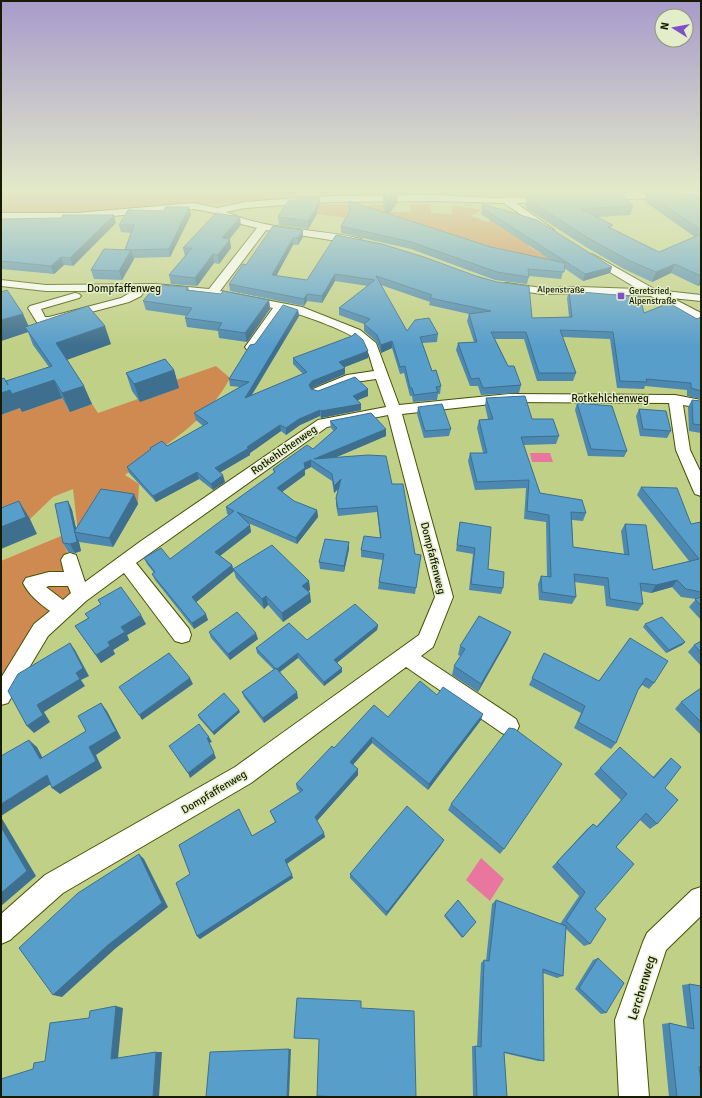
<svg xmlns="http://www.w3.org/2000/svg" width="702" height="1098" font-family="Signika,sans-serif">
  <rect width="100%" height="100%" fill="#c1d087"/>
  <path fill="#cf8a52" d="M1 192H332L328 196 95 212H1Z
    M427 192H701L520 196 427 195Z
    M320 204 349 205V213L368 212V205L389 204 390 212H411L410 204H431V213L452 214V205L481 210 471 216 488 222 499 215 545 241 528 246 541 254 558 249 575 268 348 218 316 214Z
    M216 366 230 378C208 421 162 447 125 475L139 484 138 504 105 499 79 542 73 489 53 497 30 519 1 531V415L20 408 22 412 62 398 70 412 92 404 98 413 138 399 140 402 178 388 173 381Z
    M61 536 70 560 80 596 41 630 1 696V561Z"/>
  <path fill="#e8769f" d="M530 453H550L553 462H532Z
    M481 858 504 879 490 901 466 880Z"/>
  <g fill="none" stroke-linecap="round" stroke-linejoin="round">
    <g stroke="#465200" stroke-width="2">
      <path id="minor" d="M701 192V198L601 199 596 196 601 193Z
        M436 195 490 198 552 197 554 199 549 202 516 203 554 230 549 233 546 232 504 203 436 201 328 202 245 208 226 212C268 231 316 228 361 239L362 241 357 244 266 230 220 291 302 307 360 330 376 343 399 405 509 394 675 395 701 400V408L683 405 690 450 701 473V496L695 494 693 490 676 450 669 403 509 402 402 414 453 597 433 647 421 656 516 719 519 726 516 733 509 736 502 733 406 667 251 783 63 893 10 940 1 944V914L45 875 235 767 419 635 435 597 388 415 327 427 136 563 189 629 191 635 189 641 182 643 175 641 124 573 86 601 48 636 8 703 1 705V678L34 624 50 611C39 603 29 595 23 583L26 578 49 572H64L61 560 64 555 70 553 76 555 85 582 141 541 318 420 386 407 376 379 355 382 323 395 318 396 313 395 311 392 313 389 347 375 374 371C371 363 369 351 364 345 356 333 298 313 283 310L255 350H247L245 347 273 308 212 296 145 290 141 296 129 302 42 325 38 324 28 308 30 306 75 293 79 294 81 296 79 298 41 309 45 317H49L121 298 133 291H46L1 286V280L46 285 155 284 209 289 257 228 237 223 215 213 194 209 77 219H1V213H77L194 203 217 208 245 202 328 196ZM49 586H68L71 593 63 600 46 587Z
        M592 254 656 290 701 295V301L672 298 701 313V322L651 296 580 293 542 294 506 289 500 286 506 283 542 288 580 287 638 289 588 259 587 257Z
        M701 887V916L666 950 643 1020 649 1097H619L615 1020 643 942 647 933 692 890Z"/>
    </g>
    <use href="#minor" fill="#fff" fill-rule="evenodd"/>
  </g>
  <path fill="#4c88af" d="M381 192H405L404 194H397V203L389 214 491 247 551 260 481 214 482 208 612 267 610 273 583 281 564 268 561 279 529 276 527 284 495 280 411 249 341 233V226L349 212V201L384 212 383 203V194H381Z
    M647 193 701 195V284L698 286 671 273 652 282 624 269 586 247 527 209 525 205 527 197 633 206 630 215 597 217 612 228 659 252 695 237 644 201Z
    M320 204 317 211V214L308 229 279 225 278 217Z
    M189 207 191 215 170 257 134 258V259L122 280 94 279 91 270 125 250 131 233 121 232 119 225 163 211Z
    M1 219 116 223 73 266 64 265 54 274 1 269Z
    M241 225 229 239 231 248 219 264 214 263 197 286 171 284 169 275 185 256 183 248Z
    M303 230V237L298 245H293L276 276 307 280 336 235 532 318 569 317 567 298 569 291 644 313 697 319 701 317V399L687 396V390L645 386 644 389 617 388 610 339 562 337 576 373 573 381H537L524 339H495L508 366 521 385 519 393 481 395 478 386H470L456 350 458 343 474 342 467 321 469 314 429 305 430 302 381 285 407 331 438 334 437 342 422 343 432 371 441 386 440 394H438L437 400 413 402 412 396H410L404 373 400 374 392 348 381 353 377 342 364 331V324L339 315V308L368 286 335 281 322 303 307 301 304 306 230 291 229 284 246 265Z
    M188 287 189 290 269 300 270 309 247 342 219 338 218 331 187 327 185 318 187 316 146 310 143 301 159 288Z
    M298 310 299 316 252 395 303 374 293 364V358H368L344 367 345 374 312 388 311 389 318 391 368 389V396L358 400 361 404V410L321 418 320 416 300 425 286 435 281 431 250 453V455L220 472 225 482 213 490 199 479 156 502 129 473 127 467 150 450V448L167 446 203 426 196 420 194 413 240 387 230 386 229 379 255 344Z
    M23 314 28 326 111 344 67 359 92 404 70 412 62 398 22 412 8 385 49 367 33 345 28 332 1 341Z
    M174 370 179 388 140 402 132 391 126 373Z
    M486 398 532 419 559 436 556 444 523 445 540 493 586 513 583 521 572 520 573 547 624 554 621 531 625 524 653 570 689 561 637 495 641 487 691 524 701 522V620L689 607 696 599 681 597 672 587 651 593 641 591 643 604 638 611 606 606 604 586 574 582 576 597 572 604 539 600 538 584 541 576 547 577 546 522 524 519 526 488 475 490 468 461 470 453H483L477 428 479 420 488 419 485 406Z
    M692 400 701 401V436V433L689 431 688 407Z
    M577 403 627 451 624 457 588 456 575 410Z
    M418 407 451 429 449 436 424 438 417 414Z
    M639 409 671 431 667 438 640 436 636 416Z
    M330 421 386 436 334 458 392 484 415 554 421 555 415 594 378 589 379 582 383 560 361 557V550L380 538 377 512 338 516 336 505V498L338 489 334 493 332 481 311 467 305 470V475L282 492 294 501 317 510 318 517 297 544 248 523 251 532 220 556 232 565 233 569 309 581 310 590 308 592 311 602 283 622 268 605 264 609 236 578 234 571 196 602 208 620 194 629 155 580 152 574 154 573 147 564 144 558 170 559 229 515 227 514 226 507 274 473 273 469 313 449 334 431 331 428Z
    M134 494 138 504 113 547 79 542 81 551 75 553 68 552 63 543 68 501 72 510 76 528Z
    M460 522 488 569 503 588 501 594 469 590 473 554 456 551Z
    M349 542V549L344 572 320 569 319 562Z
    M98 600 146 624 127 635 129 640 113 650 115 654 101 663 75 626 88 618 85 614 101 605Z
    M645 624 685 642 682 645 666 653 643 627Z
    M378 625 377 630 337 663 342 672 324 686 298 658 280 672 298 698 264 723 244 697 242 692 274 670 257 653 256 648 307 640Z
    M209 632 258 639 230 660 211 638Z
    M511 632 507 641 478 692 452 675 454 666 461 656 458 655 460 646Z
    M630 638 654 683 649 689 642 685 638 690 616 743 611 749 574 728 581 713 529 685 544 653 599 681Z
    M701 641V666L688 652 694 645Z
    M701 688V735L675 709 681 702Z
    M437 695 481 720 428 790 372 743 353 765 358 775 317 821 325 837 287 864 293 878 200 939 197 936 252 836 275 822 270 811 300 792 297 789 296 784 334 748 388 717Z
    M240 712 214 735 199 718 198 715Z
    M671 758 665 788 657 824 650 829 640 820 616 847 595 909 590 944 584 946 566 929 563 976 557 978 543 973 544 1061H538L504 1053 507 1097H473L472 1046H477L481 963 484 960 486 961 492 904 496 900 560 924 579 896 552 867 587 829 593 824 596 827 621 800 594 774 600 768 653 777 664 765Z
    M451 804 504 849 500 854 448 810Z
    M441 845 386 916 350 878V874Z
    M458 900 476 922 462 938 444 916Z
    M598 958 606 1013 601 1014 575 989 593 960Z
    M689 984 701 986V1068H699L701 1097H669L662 1024 669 1023 687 1027 682 985Z"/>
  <path fill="#3e6f8e" d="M394 192H398L397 203 385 219 386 202Z
    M320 197V204L317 211V214L308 229V221Z
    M189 207 191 215 170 257 169 249Z
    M114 215 116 223 73 266 70 258Z
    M240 217 241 225 223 247 222 238Z
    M303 230V237L298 245V238Z
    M293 238V245L273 282 272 275Z
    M230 239 231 248 219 264 218 255Z
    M131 250 134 259 122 280 119 271Z
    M213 254 214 263 197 286 195 278Z
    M61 257 64 265 54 274 51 266Z
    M675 264 671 273 652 282 656 272Z
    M612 267 610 273 583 281 585 274Z
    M335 274V281L322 303V296Z
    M701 279V284L698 286Z
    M307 294V301L304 306V299Z
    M269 300 270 309 247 342 245 333Z
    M298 310 299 316 246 404 245 398Z
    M23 314 31 331 25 327 28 332 1 341V320Z
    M105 326 111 344 64 361 56 343Z
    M392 341V348L381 353V345Z
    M368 351V358L340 369 339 362Z
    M345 368V374L312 388 310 391 309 385 312 381Z
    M174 370 179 388 140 402 134 384Z
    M54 380 62 398 22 412 20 408 1 415V393L10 390Z
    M84 386 92 404 70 412 62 393Z
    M368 389V396L353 402V396Z
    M361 404V410L321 418V411Z
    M320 410V416L300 425 286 435V428L299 419Z
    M280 425 281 431 250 453V455L216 475 215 468Z
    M386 429V436L318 465 314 459Z
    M311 460V467L305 470V475L278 495 277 488 304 463Z
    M197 472 199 479 156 502 153 496Z
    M223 475 225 482 213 490 211 484Z
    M341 479V486L334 493V486Z
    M134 494 138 504 113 547 109 538Z
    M19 501 30 519 37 534 1 549V527Z
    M68 501 72 510 77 533 74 532Z
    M317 510 318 517 297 544 296 538Z
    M250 525 251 532 217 558 215 552Z
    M75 533 79 542 81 551 75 553 70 544Z
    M349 542V549L344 572V566Z
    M232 565 234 571 194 604 192 597Z
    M677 580 672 587 651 593 656 585Z
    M309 581 310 590 303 595 302 586Z
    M310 593 311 602 283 622 282 613Z
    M266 596 268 605 264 609 262 599Z
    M206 614 208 620 194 629 192 623Z
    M141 615 146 624 127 635 129 640 113 650 115 654 101 663 96 655 121 627Z
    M378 625 377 630 334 665V660Z
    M511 632 507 641 478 692 481 684Z
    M256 633 258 639 230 660 228 654Z
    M685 642 682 645 666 653 669 650Z
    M70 643 75 650 89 676 81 680 85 686 44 712 50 722 34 733 27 726 37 705 76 673Z
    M298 653V658L277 674V669Z
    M342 668V672L324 686V682Z
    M190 678 193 684 142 720 139 715Z
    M297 692 298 698 264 723 263 718Z
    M101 703 107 711 121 738 96 755 102 768 60 794 52 788 89 747Z
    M239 710 240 712 214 735 213 732Z
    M483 714 481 720 428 790 429 784Z
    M209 737 212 742 209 743 207 738Z
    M372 737V743L350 768V762Z
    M29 740 37 747 47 766 40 759Z
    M214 753 216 758 190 778 188 773Z
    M358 769V775L316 822 315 817Z
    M47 775 54 782 1 816V804Z
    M1 817 36 876 1 906Z
    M324 833 325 837 286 864 285 860Z
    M444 840 441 845 386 916 387 912Z
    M139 854 144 859 168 907 116 948 62 997 53 995Z
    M292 875 293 878 200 939 197 936Z
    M116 1006 123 1008 118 1058 111 1059Z
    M289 1049H291L289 1097H287Z
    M156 1052H162L159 1097H153Z"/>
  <path fill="#589ecb" stroke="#3e6f8e" d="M384 192H394L386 202Z
    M609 192H620L633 206 581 209 613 225 608 227 659 252 701 234V276L675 264 656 272 628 260 588 238 529 200 527 197Z
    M672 192 673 194 701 195V230L647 193Z
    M320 197 316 206H317L308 221 278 217 289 200H298V198Z
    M349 201 491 247 565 263 564 272 528 269 529 277 497 272 411 242 341 226 350 211Z
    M483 204 537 220 612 267 585 274 482 208Z
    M166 207H189L169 249 125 250 134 225H119L128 210 163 211Z
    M216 213 240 217 222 238 230 239 218 255 213 254 195 278 169 275 192 248H183Z
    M63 215H114L70 258 61 257 51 266 1 261V219L61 218Z
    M273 226 303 230 298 238H293L272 275 307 280 336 235 382 244 424 257 476 276 497 282 529 286 532 318 572 317 569 291 640 297 644 313 669 303 697 319 701 317V391L691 388V383L646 379 647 382 620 381 613 332 560 330 576 373H539L526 332H491L508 366H514L521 385 483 388 479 378 471 379 458 343 477 342 469 314 491 311 430 298 432 295 376 276 407 331 415 320 429 318 438 334 420 337 432 371 436 370 441 386 436 387 438 392 414 395 412 388H410L405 366 400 367 392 341 381 345 377 335 364 324 370 319 339 308 375 280 335 274 322 296 307 294 304 299 229 284 243 264 246 265Z
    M104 249 131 250 119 271 91 270Z
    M161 285 188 287 186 290 221 294 223 291 269 300 245 333 218 329 222 323 185 318 192 308 143 301 154 288H159Z
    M7 290 23 314 1 320V292Z
    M283 305 298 310 245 398 307 372 293 358 352 336 355 333 363 340 368 351 339 362 345 368 312 381 309 385 311 389 318 391 355 377 368 389 353 396 361 404 321 411 320 410 299 419 286 428 280 425 247 447 249 448 215 468 223 475 211 484 197 472 153 496 127 467 151 449 150 448 162 441 167 446 208 423 194 413 249 382 229 379 250 345 255 344Z
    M88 306 105 326 56 343 84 386 62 393 54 380 12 394 10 390 1 393V379L4 378 8 385 6 381 52 366 25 327Z
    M165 359 174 370 134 384 126 373Z
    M525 396 532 419H553L559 436 521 437 540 493 582 500 586 513 571 512 573 547 629 555 625 524 646 525 653 570 699 559 641 487 677 488 691 524 701 522V592L686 589 677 580 656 585 640 583 643 604 610 599 608 578 574 574 576 597 542 592 541 576 551 577 549 515 527 511 529 480 477 482 470 453H487L479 420 493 419 486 398Z
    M692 400 701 401V425L693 424Z
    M577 403 612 406 627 451 591 449Z
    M442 404 451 429 425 431 418 407Z
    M639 409 666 411 671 431 643 429Z
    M371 413 386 429 314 459 368 455 386 456 392 484H403L415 554 421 555 416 588 379 582 384 554 361 550 364 536 381 538 377 506 338 509 336 498 341 479 334 486 332 474 311 460 304 463 305 468 277 488 294 501 317 510 296 538 237 512 250 525 215 552 232 565 192 597 206 614 192 623 152 574 155 572 144 558 161 548 170 559 234 511 226 507 275 472 273 469 307 445 313 449 337 428 330 421Z
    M101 489 134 494 109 538 74 532Z
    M19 501 26 517 1 527V508Z
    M68 501 77 542 70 544 63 543 55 504Z
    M460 522 491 527 488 569 504 572 503 588 471 584 475 548 457 545Z
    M325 539 349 542 344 566 319 562Z
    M272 545 309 581 302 586 310 593 282 613 266 596 262 599 233 569Z
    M121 587 141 615 121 627 125 632 108 642 110 646 96 655 75 626 89 618 85 614 101 604 98 600Z
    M701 597V606L695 599Z
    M355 604 378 625 334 660 342 668 324 682 298 653 277 669H276L256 648 289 623 307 640Z
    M237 612 256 633 228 654 209 632Z
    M479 616 511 632 481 684 454 666 465 649 460 646Z
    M662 617 685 642 669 650 645 624Z
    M630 638 668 661 654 683 646 678 638 690 616 743 578 722 585 706 532 678 544 653 599 681Z
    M701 641V652L694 645Z
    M70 643 83 668 76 673 80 679 37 705 43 715 27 726 8 691 18 674Z
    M169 653 190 678 139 715 119 687Z
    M276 668 297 692 263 718 242 692Z
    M420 681 437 695 443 687 483 714 429 784 372 737 350 762 358 769 315 817 324 833 285 860 292 875 197 936 176 883 190 874 179 845 239 809 252 836 276 822 270 811 303 790 296 784 332 746 334 748 374 705 388 717Z
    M701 688V722L681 702Z
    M224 693 239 710 213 732 198 715Z
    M101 703 116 731 89 747 96 761 52 788 47 775 1 804V756L29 740 40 759 86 731 78 716Z
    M199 724 209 737 207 738 214 753 188 773 169 746Z
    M509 728 515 729 562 764 504 849 451 804Z
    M620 747 654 778 671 758 681 767 665 788 678 800 657 824 646 813 616 847 634 864 595 909 606 919 590 944 566 921 585 892 557 862 593 824 597 827 627 794 600 768Z
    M407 806 444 840 387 912 350 874Z
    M1 827 27 871 1 893Z
    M139 854 162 903 108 945 53 995 19 948 78 893Z
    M458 900 476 922 463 937 445 915Z
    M496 900 566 926 563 976 543 969 544 1061 504 1052 507 1097H477L475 1046 481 1047 484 960 489 961Z
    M598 958 624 983 606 1013 579 988Z
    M689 984 701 986V1067H699L701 1082V1097H677L669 1023 694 1029Z
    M297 998 361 1001V1008L414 1011 416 1097H343L317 1096 319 1039 294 1038Z
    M116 1006 111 1059 156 1052 153 1097H1V1079L33 1069 34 1063 45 1061 50 1023 89 1018 90 1011Z
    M289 1049 287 1097H206L210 1052Z"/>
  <linearGradient id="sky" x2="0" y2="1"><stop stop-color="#a89bcb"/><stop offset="0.55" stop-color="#e3eac9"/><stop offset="1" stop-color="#e3eac9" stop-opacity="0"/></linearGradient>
  <rect width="702" height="346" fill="url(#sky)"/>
  <rect fill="#8050c8" stroke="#e4edc9" stroke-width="1.5" x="617" y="292" width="8" height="8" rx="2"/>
  <g text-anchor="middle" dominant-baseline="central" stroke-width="3" stroke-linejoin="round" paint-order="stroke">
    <g font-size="9" fill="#171c01" stroke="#e4edc9">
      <text transform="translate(561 290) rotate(1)">Alpenstraße</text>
    </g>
    <g font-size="9" fill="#171c01" stroke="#e4edc9" text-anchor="start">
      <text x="629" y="291">Geretsried,<tspan x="629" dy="10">Alpenstraße</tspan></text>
    </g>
    <g font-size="11" fill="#171c01" stroke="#e4edc9">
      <text x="124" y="288">Dompfaffenweg</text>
      <text x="610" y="398">Rotkehlchenweg</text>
      <text transform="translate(284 450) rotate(-35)">Rotkehlchenweg</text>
      <text transform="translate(433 558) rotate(76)">Dompfaffenweg</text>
      <text transform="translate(214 792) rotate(-31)">Dompfaffenweg</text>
    </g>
    <g font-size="13" fill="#171c01" stroke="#e4edc9">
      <text transform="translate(642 988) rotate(-73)">Lerchenweg</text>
    </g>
  </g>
  <rect width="702" height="1098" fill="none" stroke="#171c01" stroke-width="4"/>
  <g transform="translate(674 28) rotate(281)"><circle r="19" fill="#e4edc9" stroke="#929979"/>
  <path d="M0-3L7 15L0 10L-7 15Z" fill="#8050c8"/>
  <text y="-6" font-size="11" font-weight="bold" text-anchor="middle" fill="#171c01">N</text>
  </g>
</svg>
